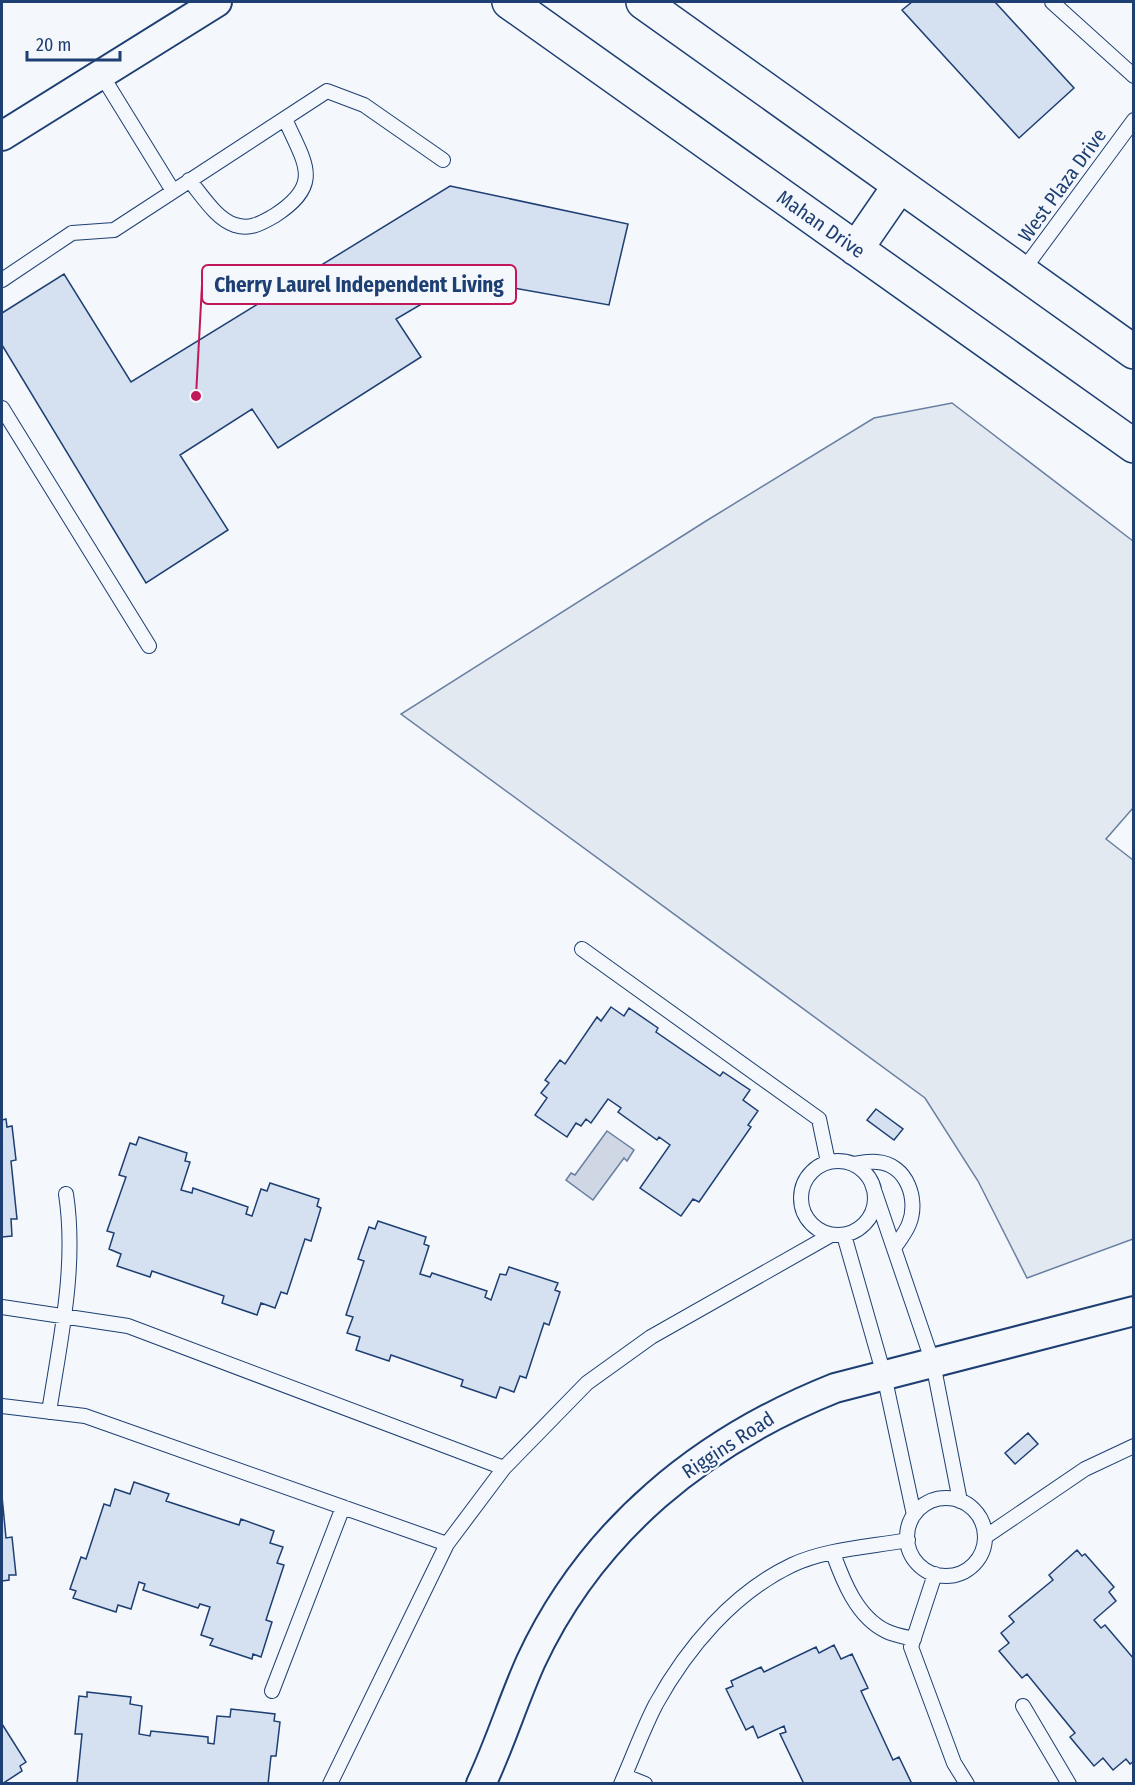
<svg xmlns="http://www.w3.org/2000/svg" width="1135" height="1785" font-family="'Fira Sans Condensed',sans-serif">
  <rect width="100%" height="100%" fill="#f4f7fb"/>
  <path fill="#e3e9f0" stroke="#687fa3" stroke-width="1.5" d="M952 403 1133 541V808L1106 839 1133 860V1239L1027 1278 978 1181 925 1098 401 714 706 521 874 418Z"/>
  <path fill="#cfd7e4" stroke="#687fa3" stroke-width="1.5" d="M607 1131 634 1150 627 1161 624 1158 593 1200 566 1180 571 1173 575 1175Z"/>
  <path fill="#d5e0f0" stroke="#1d3f73" stroke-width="1.5" d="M912 2H995L1074 88 1019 138 902 10Z
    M450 186 628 224 609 305 464 279 396 319 421 357 278 448 252 409 180 455 228 530 146 583 2 345V313L64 274 131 382Z
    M611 1007 624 1016 629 1008 658 1028 656 1032 720 1076 723 1072 750 1090 743 1100 758 1111 748 1125 751 1127 699 1202 693 1199 681 1216 640 1188 670 1145 659 1137 657 1140 618 1112 621 1108 608 1099 591 1123 586 1119 581 1126 576 1123 567 1137 535 1115 547 1098 541 1093 549 1083 545 1080 560 1060 565 1064 597 1017 601 1021Z
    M876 1109 903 1129 894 1140 867 1120Z
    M6 1119 7 1127 12 1126 16 1160 11 1161 17 1219H11L12 1236 2 1237V1120Z
    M139 1137 187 1153 185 1161 190 1162 181 1190 192 1193 193 1188 248 1207 246 1214 252 1216 261 1189 267 1191 270 1183 319 1199 317 1206 321 1208 311 1241 305 1239 287 1294 281 1292 275 1308 261 1303 257 1315 222 1303 224 1296 152 1271 150 1277 117 1266 121 1254 109 1249 114 1233 107 1231 126 1177 119 1175 130 1143 136 1145Z
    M378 1221 426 1237 424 1244 429 1246 420 1274 430 1277 432 1273 487 1291 485 1297 491 1300 500 1274 506 1275 509 1267 558 1283 555 1290 560 1292 549 1325 544 1323 526 1378 520 1376 514 1392 500 1387 496 1398 461 1386 463 1380 391 1355 389 1361 356 1350 360 1337 347 1333 353 1317 346 1315 364 1261 358 1259 369 1227 375 1229Z
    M1028 1433 1038 1444 1015 1464 1005 1453Z
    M134 1482 169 1494 166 1501 239 1525 241 1519 274 1531 270 1543 283 1547 277 1563 284 1565 266 1620 272 1622 261 1657 253 1654 252 1659 210 1645 213 1639 201 1635 210 1607 200 1604 198 1608 143 1590 145 1584 139 1582 131 1609 118 1605 116 1612 73 1598 76 1591 70 1589 81 1557 86 1559 104 1504 110 1506 115 1489 130 1494Z
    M2 1496 6 1538 12 1537 16 1575H9V1580L2 1581Z
    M1077 1550 1082 1556 1085 1554 1114 1587 1109 1592 1116 1601 1094 1620 1101 1628 1105 1625 1134 1659V1761L1130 1764 1126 1759 1113 1770 1103 1758 1094 1766 1070 1737 1075 1733 1027 1674 1022 1678 999 1651 1009 1643 1001 1633 1014 1622 1009 1616 1053 1580 1049 1575Z
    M834 1645 841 1659 852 1654 868 1688 861 1691 893 1760 899 1757 912 1784H804L780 1734 786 1732 784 1726 758 1738 753 1726 746 1730 726 1689 733 1686 731 1681 761 1667 764 1672 816 1647 819 1653Z
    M87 1692 131 1697 130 1704 142 1706 139 1734 150 1736 151 1731 208 1737V1743L214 1744 217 1716 230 1717 231 1709 275 1714 274 1721 280 1722 276 1756H271L268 1784H77L82 1734H75L79 1696 87 1697Z
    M2 1724 26 1762 20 1766 22 1771 2 1784Z"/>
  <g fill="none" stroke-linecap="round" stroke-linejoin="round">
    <g stroke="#1d3f73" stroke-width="16">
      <path id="lane" d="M1052 2 1134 76
        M101 74 173 191
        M189 180C202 195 216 219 235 225 251 230 261 223 274 216 324 184 305 164 285 119
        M1021 273 1134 120
        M2 280 72 233 114 230 327 91 364 105 443 160
        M2 408 149 646
        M582 949 819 1119 828 1162
        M801 1198a37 37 0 1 1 74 0a37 37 0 1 1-74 0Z
        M853 1164C861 1163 870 1161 877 1162 907 1164 919 1200 909 1224 906 1232 899 1241 894 1248
        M872 1184 933 1363 960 1501
        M844 1235 884 1375 914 1515
        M2 1307 128 1326 504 1468
        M2 1406 85 1416 447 1544
        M49 1412C60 1341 77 1266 66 1194
        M907 1537a39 39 0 1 1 78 0a39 39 0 1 1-78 0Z
        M985 1537 1085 1469 1134 1446
        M833 1553C843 1581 857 1617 886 1631 894 1635 905 1637 914 1639
        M935 1574 911 1647 954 1763 967 1784
        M272 1691 343 1507
        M1023 1706 1069 1784
        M625 1776 645 1784
        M330 1784 447 1544 504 1468 587 1383 651 1337 831 1235
        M621 1784C633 1757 643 1729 656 1704 687 1648 733 1593 792 1565 826 1549 870 1547 908 1540"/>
    </g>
    <g stroke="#1d3f73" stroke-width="32">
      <path id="street" d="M2 136 217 2
        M481 1784C500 1744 513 1701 531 1661 592 1530 702 1441 835 1388L1134 1311"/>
    </g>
    <g stroke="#1d3f73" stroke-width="36">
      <path id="primary" d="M509 2 1134 446
        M643 2 1134 352
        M856 249 900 185"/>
    </g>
    <use href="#lane" stroke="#f4f7fb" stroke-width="14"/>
    <use href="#street" stroke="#f4f7fb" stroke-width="28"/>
    <use href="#primary" stroke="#f4f7fb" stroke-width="33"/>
  </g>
  <g text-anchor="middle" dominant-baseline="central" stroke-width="4.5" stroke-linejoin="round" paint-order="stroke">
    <g font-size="20" fill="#1d3f73" stroke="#f4f7fb">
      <text transform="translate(1062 185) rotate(-54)">West Plaza Drive</text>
      <text transform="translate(821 224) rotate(35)">Mahan Drive</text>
      <text transform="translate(728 1445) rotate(-33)">Riggins Road</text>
    </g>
  </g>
  <path fill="none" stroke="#c2185b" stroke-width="2" d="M196 396L202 285"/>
  <circle fill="#c2185b" stroke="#f4f7fb" stroke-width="2" cx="196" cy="396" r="6"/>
  <rect fill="#f4f7fb" stroke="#c2185b" stroke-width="2" x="202" y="265" width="314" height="39" rx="6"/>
  <g font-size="21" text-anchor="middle" font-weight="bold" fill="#1d3f73">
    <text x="359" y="292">Cherry Laurel Independent Living</text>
  </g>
  <rect width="1135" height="1785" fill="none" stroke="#1d3f73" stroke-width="6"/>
  <path d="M27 51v9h93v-9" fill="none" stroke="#1d3f73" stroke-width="3"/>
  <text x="36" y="51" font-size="18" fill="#1d3f73" stroke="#f4f7fb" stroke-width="4.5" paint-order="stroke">20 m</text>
</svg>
